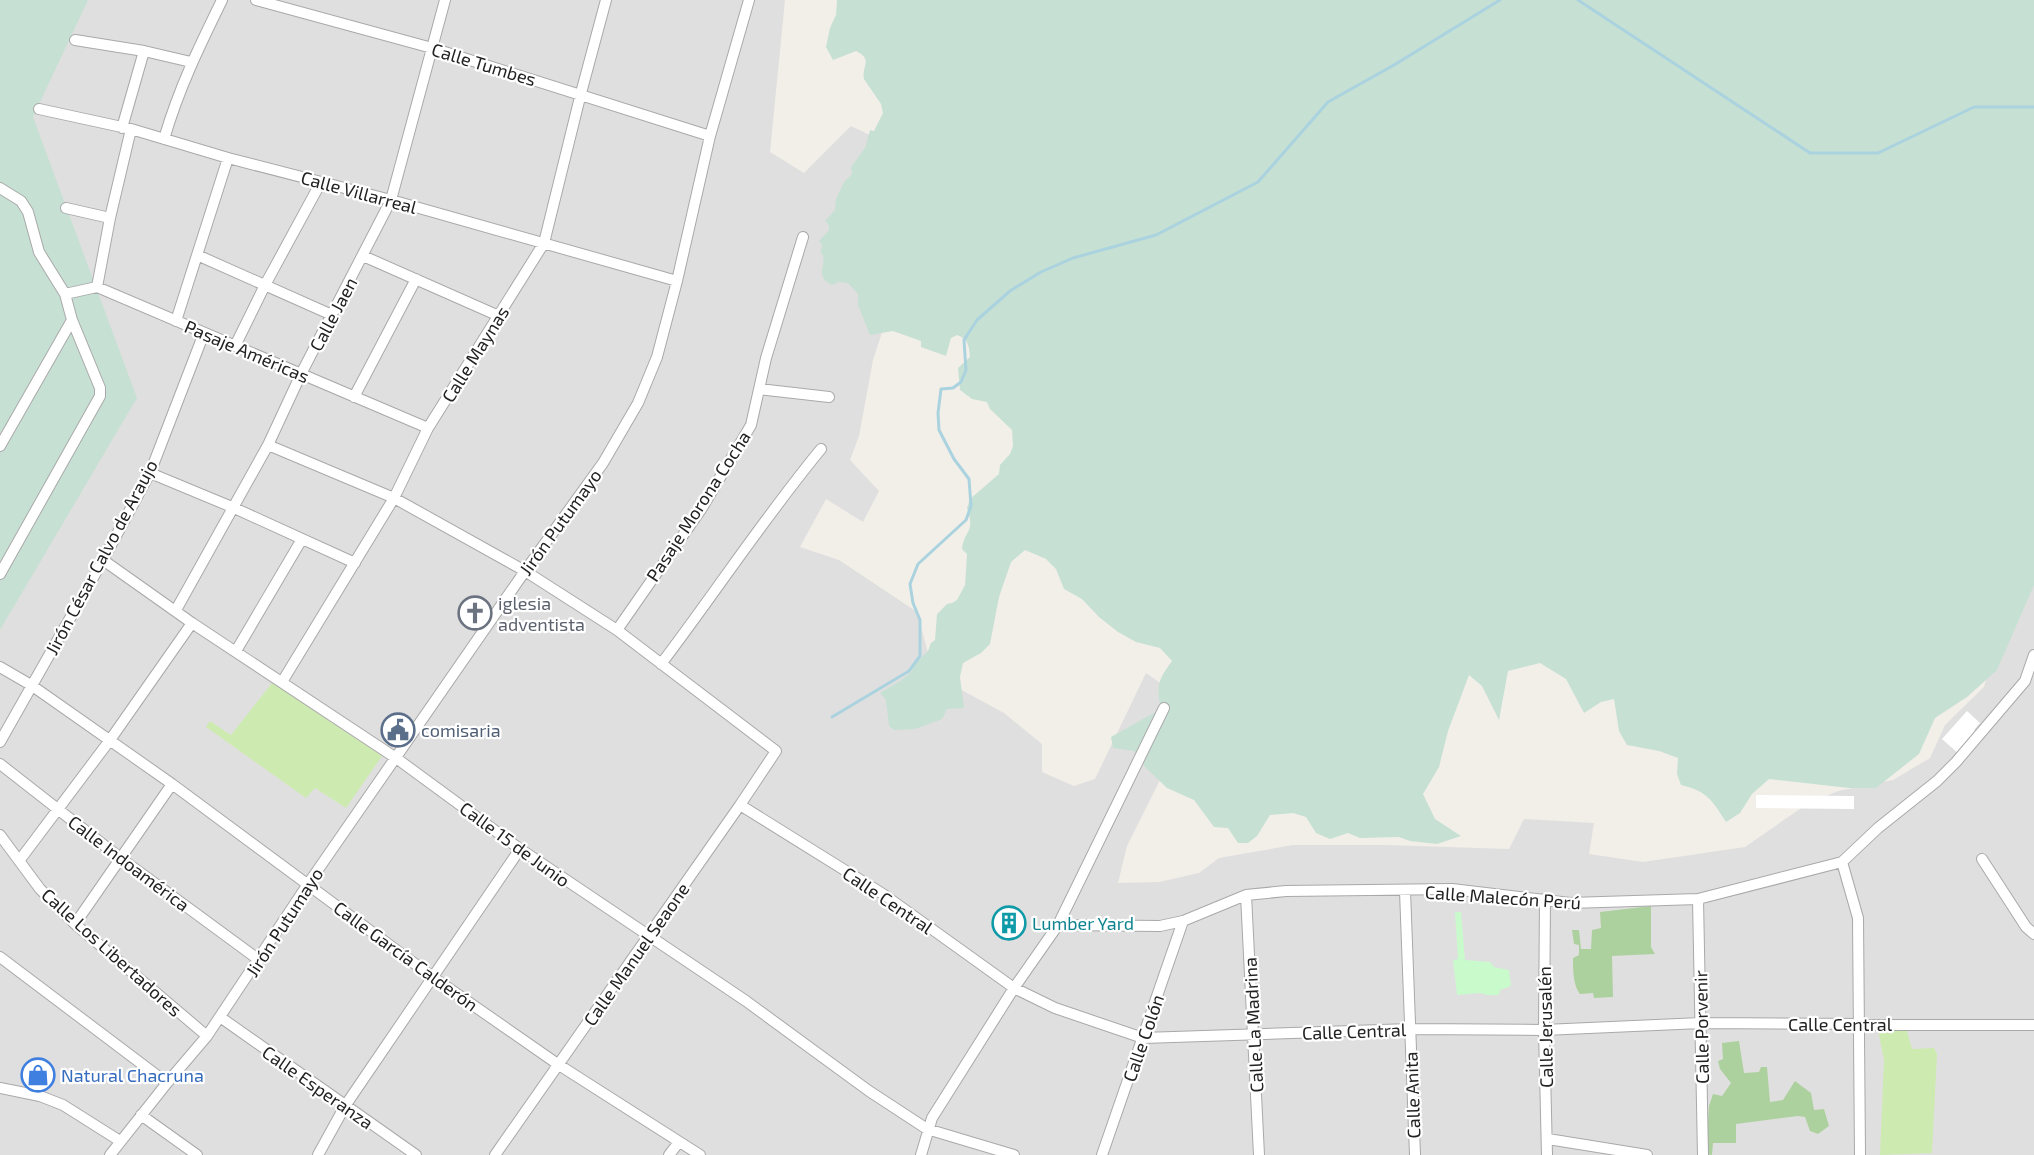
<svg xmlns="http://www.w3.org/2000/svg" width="2034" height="1155" font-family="'Exo 2',sans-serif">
  <rect width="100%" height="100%" fill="#f2efe9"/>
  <path fill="#e0dfdf" d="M0 0H785L770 152 804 173 851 126 897 148 886 320 873 360 859 436 850 460 879 491 863 522 826 499 800 547 839 560 917 612 934 675 1004 713 1042 744V772L1074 786 1095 779 1146 673 1196 708 1127 846 1118 883 1159 882 1199 873 1219 858 1293 845H1385L1509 849 1524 819 1594 823 1589 854 1643 862 1745 847 1807 804 1838 791 1893 780 1930 758 1945 725 1984 687 1992 659 2034 547V1155H0V630L5 620 0 537Z"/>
  <path fill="#cdebb0" d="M272 683 382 756 346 808 315 788 306 798 206 727 210 721 231 735Z
    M1878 1030 1907 1031 1912 1049 1934 1048 1937 1054 1932 1153 1880 1155 1884 1060Z"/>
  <path fill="#add19e" d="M1651 906V947L1655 954 1612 956 1613 997 1594 998 1593 993 1580 994C1573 986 1573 969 1573 958L1579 955V945L1574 944 1572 930H1579L1581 949H1591L1592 930 1601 928 1600 912Z
    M1739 1041 1744 1073 1759 1072 1761 1067H1767L1770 1102 1783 1100 1795 1081 1811 1093 1814 1110 1824 1109 1829 1126 1818 1134 1810 1131 1805 1117 1798 1116 1736 1124V1143H1713L1712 1155 1706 1154 1709 1106 1713 1094 1722 1096 1731 1083 1720 1069 1718 1061 1723 1059 1722 1043Z"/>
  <path fill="#c6e0d4" d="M0 0H88L33 117 137 398 0 630Z
    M837 0H2034V585L1997 670 1967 697 1935 718 1919 754 1876 788H1849L1769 779 1752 794 1740 813 1726 822C1712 800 1707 791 1681 785L1677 774 1678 758 1659 751 1627 745 1619 731 1614 699 1601 702 1584 713 1566 679 1540 663 1508 671 1499 720 1482 686 1469 675 1448 731 1439 767 1423 794 1435 819 1461 836 1437 844 1410 841 1399 837 1360 838 1348 833 1330 839 1316 833 1306 817 1293 813 1270 815 1257 836 1248 843H1238L1228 828 1214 827 1194 800 1167 788 1145 767 1134 751 1113 748 1111 737 1161 709C1156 685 1158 680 1172 661L1160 648 1136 642 1118 632 1099 617 1082 599 1064 589 1056 569 1046 559 1025 550 1011 562 999 597 990 644 981 653 963 663 960 677 964 708 947 709 942 719 915 729 894 730 889 726 886 700 880 693 900 681 912 671 914 665 928 651 931 643 935 640 937 614 947 604 952 603 957 600 965 585 967 554 962 549C964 530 976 533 967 508L970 499 999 474 1000 465 1010 454 1013 446 1012 430 990 409 987 402 972 399 960 390 958 368 970 357C969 345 968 339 957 335L951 338 946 356 921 347V341L893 331 870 335 858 305V294L848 283 839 282 832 285C811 274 831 264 820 251L823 246 819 241 829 230V225L825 221 835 210 836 199 844 182 852 174 851 167 865 148 870 130 874 131 883 113 881 104 864 79C861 66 874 60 856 51L833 60 826 47 830 28 836 15Z"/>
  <path fill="#c8facc" d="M1455 912H1461L1465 960 1490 962 1494 967 1509 970 1511 986 1500 990 1499 995H1487L1480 993 1457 995 1453 960 1458 959Z"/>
  <path fill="#fff" d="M1967 711 1980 723 1974 730 1978 733 1959 754 1942 739Z
    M1756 795 1854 796V809L1756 808Z"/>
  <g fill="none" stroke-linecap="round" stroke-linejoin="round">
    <path stroke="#aad3df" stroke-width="3" d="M1578 0 1810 153H1878L1974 107H2034
      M832 717 909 671 920 656V620L913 603 910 584 918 564 966 520 971 506 969 479 954 459 939 430 938 413 941 389 953 388 961 382 966 370 964 340 977 320 1010 291 1041 272 1073 258 1156 235 1258 182 1328 102 1394 65 1500 0"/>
    <g stroke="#a9a9a9" stroke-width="12">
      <path id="minor" d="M256 0 432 48 710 136
        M75 40 144 51 191 62
        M39 109 131 129 228 158 391 200 677 281
        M122 128 144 51
        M164 139C179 88 199 47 222 0
        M0 188 21 201 28 212 39 252 65 294 72 320 100 388V396L0 574
        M66 208 110 218
        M197 255 332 315
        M363 256 499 316
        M97 287 110 218 131 129
        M65 294 97 287 428 428
        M176 321 228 158
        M235 346 265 285 321 182
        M759 389 829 397
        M354 397 416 279
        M268 445 394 498 525 571 617 630 776 751 740 805 495 1155
        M0 446 72 320
        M150 473 232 507 355 563
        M103 560 192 623 396 758 520 849 746 1001 869 1091 927 1129 1014 1155
        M176 610 268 445 301 374 391 200 445 0
        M617 630 702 508 751 425 766 358 803 237
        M236 651 302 539
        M661 664C715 593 764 518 821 449
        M0 667 31 685 172 784 434 978 559 1065 700 1155
        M282 682 394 498 428 428 544 243 581 93 606 0
        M0 742 103 560 150 473 204 333
        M0 764 119 857 259 960
        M740 805 883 894 1014 988 1055 1008 1143 1038 1410 1029 1544 1030 1701 1023 2034 1025
        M0 835 40 889 75 924 207 1036
        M1982 859 2026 927 2034 934
        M19 861 110 740 192 623
        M1842 862 1858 918 1860 1155
        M1405 891 1415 1155
        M1246 895 1259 1155
        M1545 899 1544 1030 1547 1155
        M1698 899 1703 1155
        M75 924 172 784
        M1058 925 1160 926 1183 921 1246 895 1286 891 1452 889 1570 903 1698 899 1842 862 1878 828 1937 781 1956 762 2025 681 2034 655
        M0 957 167 1083
        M220 1017 416 1155
        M0 1088 40 1096 63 1105 120 1141
        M141 1115 197 1155
        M1548 1139 1647 1155
        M110 1155 167 1083 207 1036 308 884 525 571 603 463 638 403 657 357 677 281 710 136 749 0
        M318 1155 345 1106 520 849
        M669 1155 679 1142
        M921 1155 932 1118 1014 988 1058 925 1164 708
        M1102 1155 1183 921"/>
    </g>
    <use href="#minor" stroke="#fff" stroke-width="10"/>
  </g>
  <defs>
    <g id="church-ring" transform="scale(1.725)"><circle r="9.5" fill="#fff" stroke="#6b7280" stroke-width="1.5"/><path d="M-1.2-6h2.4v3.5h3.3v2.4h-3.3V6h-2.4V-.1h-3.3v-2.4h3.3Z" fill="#6b7280"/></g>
    <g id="civic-ring" transform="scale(1.725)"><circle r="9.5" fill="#fff" stroke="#5c6f8a" stroke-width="1.5"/><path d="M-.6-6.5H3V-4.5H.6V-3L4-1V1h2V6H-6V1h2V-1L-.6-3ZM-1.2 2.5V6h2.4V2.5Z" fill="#5c6f8a"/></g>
    <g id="building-ring" transform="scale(1.725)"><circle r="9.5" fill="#fff" stroke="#0f9aa8" stroke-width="1.5"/><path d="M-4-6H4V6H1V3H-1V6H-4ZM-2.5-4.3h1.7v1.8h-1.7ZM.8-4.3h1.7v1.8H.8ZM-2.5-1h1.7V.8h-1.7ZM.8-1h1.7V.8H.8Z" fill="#0f9aa8"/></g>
    <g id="shop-ring" transform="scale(1.725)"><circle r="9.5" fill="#fff" stroke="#3f7fe0" stroke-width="1.5"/><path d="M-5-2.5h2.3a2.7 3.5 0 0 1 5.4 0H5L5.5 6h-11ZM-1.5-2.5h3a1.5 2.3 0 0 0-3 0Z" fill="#3f7fe0"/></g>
  </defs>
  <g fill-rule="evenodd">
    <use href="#church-ring" x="475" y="613"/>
    <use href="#civic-ring" x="398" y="730"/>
    <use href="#building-ring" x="1009" y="923"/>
    <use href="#shop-ring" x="38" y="1075"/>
  </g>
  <g text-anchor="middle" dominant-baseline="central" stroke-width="4.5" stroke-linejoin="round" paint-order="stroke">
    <g font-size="18" fill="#222" stroke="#fff">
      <text transform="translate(484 64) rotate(17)">Calle Tumbes</text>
      <text transform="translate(359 192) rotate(15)">Calle Villarreal</text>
      <text transform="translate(333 314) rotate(-62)">Calle Jaen</text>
      <text transform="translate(247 351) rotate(23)">Pasaje Américas</text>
      <text transform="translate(475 354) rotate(-58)">Calle Maynas</text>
      <text transform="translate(698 506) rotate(-57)">Pasaje Morona Cocha</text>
      <text transform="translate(560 522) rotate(-54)">Jirón Putumayo</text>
      <text transform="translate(101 557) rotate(-62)">Jirón César Calvo de Araujo</text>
      <text transform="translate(515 844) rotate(36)">Calle 15 de Junio</text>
      <text transform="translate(129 863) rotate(37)">Calle Indoamérica</text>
      <text transform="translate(1503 897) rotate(4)">Calle Malecón Perú</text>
      <text transform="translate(888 900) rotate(34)">Calle Central</text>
      <text transform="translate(284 922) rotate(-57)">Jirón Putumayo</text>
      <text transform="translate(112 952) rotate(42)">Calle Los Libertadores</text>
      <text transform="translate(636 954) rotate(-55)">Calle Manuel Seaone</text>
      <text transform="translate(406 956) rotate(36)">Calle García Calderón</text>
      <text x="1840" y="1024">Calle Central</text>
      <text transform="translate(1253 1025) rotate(-93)">Calle La Madrina</text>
      <text transform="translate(1545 1027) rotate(-91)">Calle Jerusalén</text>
      <text transform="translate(1701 1027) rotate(-91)">Calle Porvenir</text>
      <text transform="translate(1354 1031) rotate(-2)">Calle Central</text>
      <text transform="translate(1143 1038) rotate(-71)">Calle Colón</text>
      <text transform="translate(318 1087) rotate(35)">Calle Esperanza</text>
      <text transform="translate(1412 1095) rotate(-92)">Calle Anita</text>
    </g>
    <g font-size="18" fill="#5b616d" stroke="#fff" text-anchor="start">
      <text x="498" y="603">iglesia<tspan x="498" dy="21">adventista</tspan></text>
    </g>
    <g font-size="18" fill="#4e5e75" stroke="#fff" text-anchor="start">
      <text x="421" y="730">comisaria</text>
    </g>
    <g font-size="18" fill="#0d838f" stroke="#fff" text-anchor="start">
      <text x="1032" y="923">Lumber Yard</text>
    </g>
    <g font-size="18" fill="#366cbe" stroke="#fff" text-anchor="start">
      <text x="61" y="1075">Natural Chacruna</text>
    </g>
  </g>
</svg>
